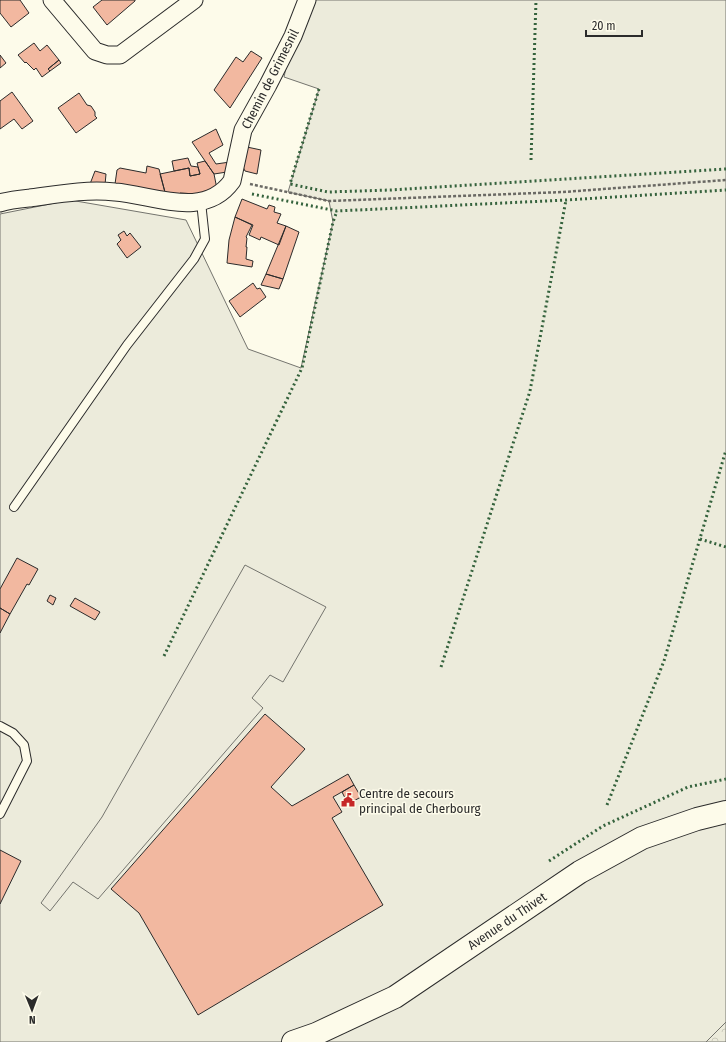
<svg xmlns="http://www.w3.org/2000/svg" width="726" height="1042" font-family="'Fira Sans Condensed',sans-serif">
  <defs>
    <pattern id="forest-crowns" width="20" height="18" patternUnits="userSpaceOnUse"><rect width="20" height="18" fill="#ecebdb"/><path d="M2 6a3 3 0 1 1 6 0M12 15a3 3 0 1 1 6 0" fill="none" stroke="#cbcabc"/></pattern>
  </defs>
  <rect width="100%" height="100%" fill="#fdfbea"/>
  <path fill="#ecebdb" stroke="#74746e" d="M307 0H726V1042H0V214L70 200 186 220 248 349 301 368 333 222 329 201 288 192 319 89 284 77 293 36Z"/>
  <path fill="url(#forest-crowns)" stroke="#74746e" d="M726 1022V1042H706Z"/>
  <path fill="#eceadb" stroke="#74746e" d="M245 565 326 607 283 682 270 675 252 698 263 708 98 899 73 882 50 911 41 903 102 817Z"/>
  <path fill="#f2b8a0" stroke="#2b2b2b" d="M0 0H20L29 13 11 27 0 13Z
    M102 0H135V1L107 25 93 7Z
    M34 43 40 51 47 45 59 60 48 69 50 71 42 77 36 68 34 70 26 62 25 63 18 55Z
    M251 51 262 58 230 108 214 90 236 57 243 62Z
    M0 55 6 63 0 68Z
    M59 60 61 63 50 71 48 69Z
    M12 92 33 121 22 129 14 119 0 129V101Z
    M79 93 87 105 91 106 95 112V116L97 118 76 133 58 108Z
    M216 129 223 145 209 153 216 164 230 162 227 172 214 174 192 142Z
    M247 147 261 150 257 174 245 171 243 167Z
    M188 158 191 166 198 167 200 174 190 176 189 168 174 171 172 161Z
    M205 161 214 174 217 189 197 194 180 193 179 197 166 196 160 174 189 168 190 176 200 174 197 163Z
    M147 166 159 169 166 196 115 184 117 170 120 168 146 173Z
    M95 171 106 174 105 185 90 184Z
    M242 199 267 209 269 205 275 207 274 212 281 214 277 223 286 226 279 245 261 237 260 240 249 235 253 225 235 217Z
    M235 217 252 225 246 237 247 238 246 247H247L246 259 253 261 252 267 227 263 229 240Z
    M286 226 299 232 283 279 266 274Z
    M124 231 127 236 130 233 141 247 127 258 117 244 121 240 118 235Z
    M266 274 283 279 279 289 261 285Z
    M253 283 257 289 260 288 266 297 240 317 229 301Z
    M17 558 38 569 29 585 27 584 10 614 0 608V589Z
    M50 595 56 598 53 605 47 601Z
    M75 598 100 612 95 620 70 606Z
    M0 608 10 614 0 633Z
    M265 714 305 749 271 787 292 806 348 774 354 785 333 797 342 812 332 818 383 905 198 1015 139 913 111 889Z
    M354 785 361 797 348 804 342 792Z
    M0 850 21 861 0 904Z"/>
  <g fill="none" stroke-linecap="round" stroke-linejoin="round">
    <g stroke="#2b2b2b" stroke-width="10">
      <path id="service" d="M14 507 127 345 194 259 205 239 201 202
        M0 726 13 733 24 745 27 761 0 814"/>
    </g>
    <g stroke="#2b2b2b" stroke-width="19">
      <path id="minor" d="M52 0 95 51 107 55H120L194 0
        M0 203C9 200 20 199 30 198 59 194 86 189 115 192 154 195 204 220 232 181L243 130 268 85 293 36 307 0"/>
    </g>
    <g stroke="#2b2b2b" stroke-width="24">
      <path id="secondary" d="M293 1042 316 1034 395 997 580 872 642 838 697 819 726 812"/>
    </g>
    <path stroke="#6a6964" stroke-width="2.5" stroke-dasharray="3 2" stroke-linecap="butt" d="M250 184 329 201 563 192 726 180"/>
    <use href="#service" stroke="#fdfbea" stroke-width="8"/>
    <use href="#minor" stroke="#fdfbea" stroke-width="17"/>
    <use href="#secondary" stroke="#fdfbea" stroke-width="22"/>
    <path stroke="#34623c" stroke-width="3" stroke-dasharray="2 3" stroke-linecap="butt" d="M319 89 290 184 328 192 390 190 726 169
      M531 160 536 0
      M252 194 337 211 566 200 726 190
      M700 539 726 547
      M164 656 302 368 333 222 337 211
      M441 667 530 391 566 200
      M607 805 664 661 726 450
      M549 861 603 826 688 787 726 779"/>
  </g>
  <defs>
    <g id="civic-bare" transform="scale(1.08)"><path d="M-.6-6.5H3V-4.5H.6V-3L4-1V1h2V6H-6V1h2V-1L-.6-3ZM-1.2 2.5V6h2.4V2.5Z" fill="#c62828" stroke="#fdfbea" stroke-width="2.5" paint-order="stroke"/></g>
  </defs>
  <g fill-rule="evenodd">
    <use href="#civic-bare" x="348" y="800"/>
  </g>
  <g text-anchor="middle" dominant-baseline="central" stroke-width="3" stroke-linejoin="round" paint-order="stroke">
    <g font-size="13" fill="#2b2b2b" stroke="#fdfbea">
      <text transform="translate(270 79) rotate(-63)">Chemin de Grimesnil</text>
      <text transform="translate(507 921) rotate(-34)">Avenue du Thivet</text>
    </g>
    <g font-size="13" fill="#2b2b2b" stroke="#fdfbea" text-anchor="start">
      <text x="359" y="793">Centre de secours<tspan x="359" dy="15">principal de Cherbourg</tspan></text>
    </g>
  </g>
  <g transform="translate(32 1010) rotate(179)" stroke="#fdfbea" stroke-width="3" paint-order="stroke">
  <path d="M0-3L7 15L0 10L-7 15Z" fill="#2b2b2b"/>
  <text y="-6" font-size="11" font-weight="bold" text-anchor="middle" fill="#2b2b2b">N</text>
  </g>
  <path d="M586 30v6h56v-6" fill="none" stroke="#2b2b2b" stroke-width="2"/>
  <text x="592" y="30" font-size="12" fill="#2b2b2b" stroke="#fdfbea" stroke-width="3" paint-order="stroke">20 m</text>
</svg>
